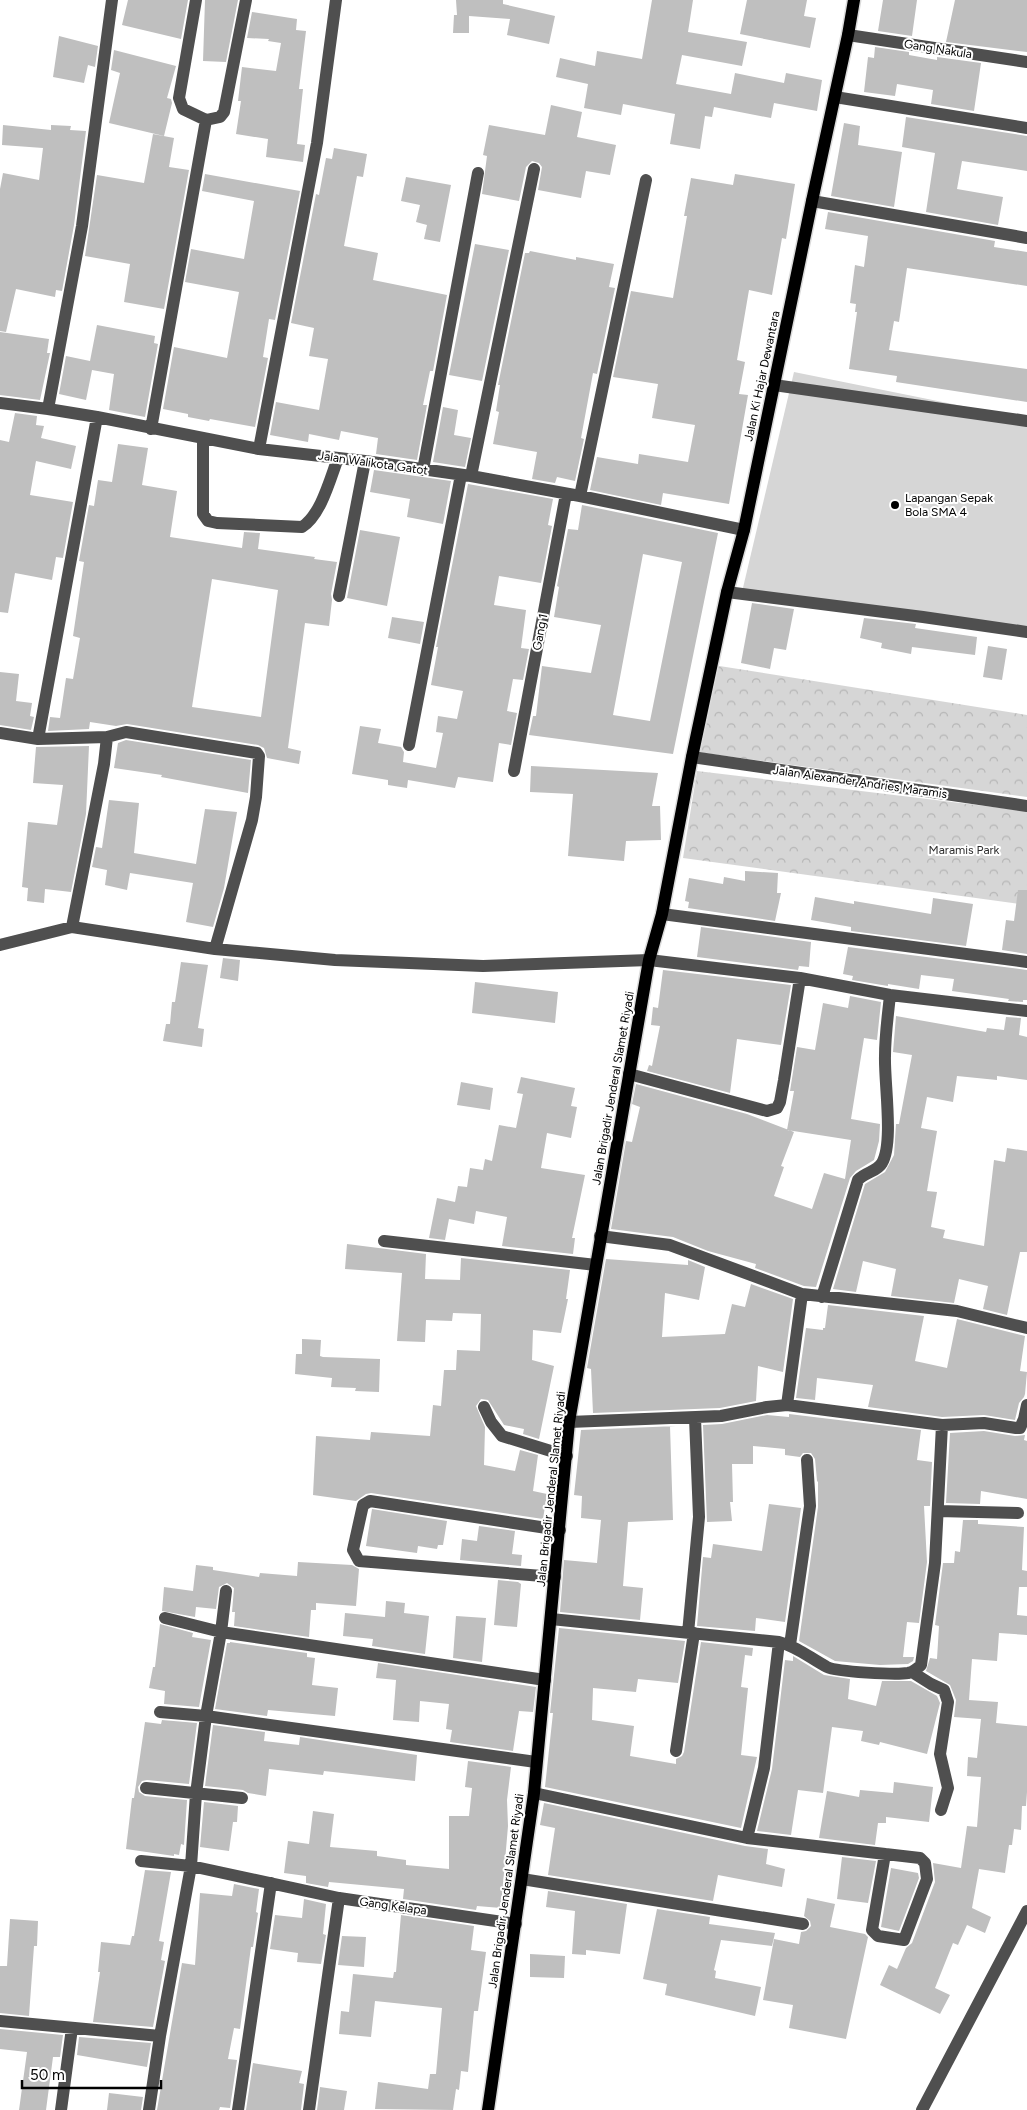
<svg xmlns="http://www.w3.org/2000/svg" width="1027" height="2110" font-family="Figtree,sans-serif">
  <defs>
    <pattern id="park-crowns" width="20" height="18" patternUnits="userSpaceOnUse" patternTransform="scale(1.25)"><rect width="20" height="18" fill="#d6d6d6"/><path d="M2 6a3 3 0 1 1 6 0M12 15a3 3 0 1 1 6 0" fill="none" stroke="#b6b6b6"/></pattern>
  </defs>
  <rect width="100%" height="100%" fill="#fff"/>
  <path fill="url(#park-crowns)" d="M713 665 1027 715V797L697 752Z
    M697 771 1027 811V905L683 858Z"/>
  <path fill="#d6d6d6" d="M794 372 1027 419V628L742 592Z"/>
  <path fill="#bfbfbf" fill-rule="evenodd" d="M128 0H188L181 39 122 25Z
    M205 0H238L226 62 203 61Z
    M456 0H503V4L555 16 549 44 507 35 510 19 469 16V33H453L454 15H457Z
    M652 0H693L688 32 747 42 742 66 682 55 676 84 731 94 735 73 784 83 786 73 822 80 817 111 774 103 771 118 714 107 712 117 705 116 700 149 670 144 675 114 623 104 621 115 584 108 588 84 556 77 560 58 595 66 597 51 642 59Z
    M747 0H807L804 16 816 18 810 48 740 34Z
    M883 0H917L912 36 878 31Z
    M955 0H1027V52L946 42Z
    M252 12 297 19 296 30 306 31 299 89H303L297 144 305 145 303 162 266 157 268 139 236 134 241 101H238L242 67 276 71 281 43 268 41 269 39 247 38Z
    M59 36 98 46 95 67 88 65 84 83 53 77Z
    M875 47 909 52V55L937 60V57L981 63 974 111 931 104 933 90 897 84 895 96 864 92 868 57 874 58Z
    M114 50 176 66 167 98 171 99 172 103 164 136 109 123 120 73 111 70Z
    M551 105 582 112 577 137 616 145 610 175 586 171 581 198 538 190 542 167 539 163 532 161 526 167 519 201 482 194 487 156 483 155 489 125 545 135Z
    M906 117 1027 136V171L962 161 957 189 1003 197 998 225 926 212 935 153 902 147Z
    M844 123 860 126 858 145 902 152 894 207 831 196Z
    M3 125 51 130V125L71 126 70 130 86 131 74 225 62 291 56 290 55 297 16 289 6 332 0 331V189L3 173 39 180 43 148 2 145Z
    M153 134 174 138 169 167 189 170 164 309 124 302 130 264 85 256 97 175 144 183Z
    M334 148 367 154 363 177 357 176 344 246 378 253 373 280 447 295 433 371H430L423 405H427L417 460 376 454 378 438 341 431 339 440 309 434 308 442 270 435 276 402 319 410 328 359 309 356 314 328 291 323 316 194 319 195 326 158 332 159Z
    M205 174 300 191 275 320 269 319 263 357 268 358 255 427 210 419 209 421 188 417V414L163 409 174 347 227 358 239 292 185 282 191 249 244 259 254 201 202 191Z
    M735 174 795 184 786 239 782 238 772 295 749 290 737 360 745 362 739 394 748 395 729 504 663 493 661 505 590 490 597 457 638 464 639 454 688 462 695 425 652 418 658 384 613 377 631 291 673 298 687 216H684L691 178 733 185Z
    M406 177 451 185 440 242 424 239 427 225 416 222 420 205 401 201Z
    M828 212 995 241 994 247 1027 252V286L907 268 899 322 894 321 889 350 1027 369V402L896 382 897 376 849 369 857 312H855L856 304 850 303 855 265 864 267 868 236 825 229Z
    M475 244 509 250 482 381 449 375Z
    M530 251 576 260V257L614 264 609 287 615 288 597 374 593 373 581 438 584 439 575 481 557 477 555 483 532 479 537 452 493 444 499 412 496 411 500 385H498L525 253H529Z
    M97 325 155 336 154 343 158 344 145 417 109 410 114 374 92 370 86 400 59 394 66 356 90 361Z
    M0 332 49 339 47 353H50L40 400 0 395Z
    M443 407 458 410 454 435 471 438 465 467 433 462Z
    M15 413 37 416 36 425 44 426 41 438 76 446 71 469 36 461 30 495 73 502 63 558 56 557 52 580 15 573 8 613 0 612V440L9 442Z
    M118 444 148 448 142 485 177 491 170 537 242 548 244 532 260 533 258 549 315 557 314 559 337 562 331 594 332 600 329 626 305 623 288 748 301 751 299 764 267 758 264 748 258 745 127 724 116 726 90 722 89 729 48 731 50 717 60 718 66 678 73 679 80 638 73 636 84 562 79 561 89 505 94 506 98 480 112 482ZM212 579 278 590 261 717 192 707Z
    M374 470 451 481 443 524 407 517 410 499 370 492Z
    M468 484 553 499 548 525 552 526 541 583 499 576 494 605 526 610 521 648 529 649 523 680 513 679 507 711 517 713 511 745 499 743 493 782 458 777 455 788 408 780 407 788 388 785V780L352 774 360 726 381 729 378 743 401 747 404 752 403 762 436 768 443 733 436 732 438 716 457 719 463 691 431 685 438 647H436Z
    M582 505 718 533 673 754 529 735 533 716H536L542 666 591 673 601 625 554 617 559 587 557 586 568 529 578 530ZM643 554 682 562 650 721 613 715Z
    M360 530 400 537 387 606 347 598Z
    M752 603 794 609 786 650 774 648 770 669 741 663Z
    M392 617 424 622 420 644 388 638Z
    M864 618 916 624 915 628 977 637 975 655 912 647 911 654 881 648 882 643 860 638Z
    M988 646 1007 649 1002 680 983 677Z
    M0 672 19 674 16 701 32 703 30 716 34 717 31 730 0 725Z
    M126 740 251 760 248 793 161 777 162 775 114 768 118 743Z
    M89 746 86 814 71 892 45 889 44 903 27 901 28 888 22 887 28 822 57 825 63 785 33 783 36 747Z
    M531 766 658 773 652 806H660L661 840 626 841 624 861 568 856 573 794 530 792Z
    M109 800 139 803 134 853 196 864 205 809 237 812 224 888 213 927 186 922 193 883 130 873 127 890 105 885 107 870 92 867 96 847 102 848Z
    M745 871 778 873 777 893H781L775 921 688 908 689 902 685 901 689 878 723 884 724 877 745 881Z
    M1018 890H1027V954L1002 950 1006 920 1014 921Z
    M815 897 854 904V901L931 914 933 898 973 904 966 946 851 931V927L811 920Z
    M701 927 811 942 809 967 799 966 798 970 697 957Z
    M848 947 1027 970V1000H1023V1002L1008 1001 1009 999 952 991 954 979 921 975 919 989 888 984V986L852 980 853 976 843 974Z
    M223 958 240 960 238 981 220 978Z
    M181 962 208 965 198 1028 204 1029 202 1047 163 1041 166 1024H170L172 1002H175Z
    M663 970 791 985 781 1045 737 1039 730 1093 647 1071 649 1065 652 1066 660 1026 651 1025 653 1007 658 1008Z
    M475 982 558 992 555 1023 472 1013Z
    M850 996 881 1002 877 1040 864 1038 851 1119 880 1124 879 1141 874 1160 856 1171 850 1178 816 1287 804 1286 755 1268 756 1264 708 1251 673 1237 611 1229 626 1141 632 1142 640 1107 632 1104 636 1084 747 1114 794 1132 781 1166 784 1167 774 1196 812 1209 824 1173 845 1179 851 1140 787 1130 794 1091H790L797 1047 815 1050 823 1003 848 1008Z
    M896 1016 986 1032 987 1028 1004 1030 1006 1017 1021 1018 1019 1035 1027 1037V1080L997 1076V1080L957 1076 953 1102 927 1097 921 1128 937 1131 927 1191 937 1192 931 1227 945 1230 943 1238 984 1246 994 1160 1005 1162 1007 1148 1027 1151V1252H1020L1007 1315 983 1309 988 1286 959 1279 954 1303 891 1296 896 1269 863 1261 856 1292 833 1289 865 1184 885 1172 894 1155 896 1124H899L912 1055 893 1052Z
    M521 1077 575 1088 571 1106 577 1107 571 1138 547 1133 541 1168 585 1175 572 1238H575L573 1254 502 1246 507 1217 476 1211 474 1224 449 1219 445 1240 429 1238 437 1198 455 1202 458 1186 467 1187 470 1168 483 1170 485 1159 492 1161 499 1125 516 1128 523 1094 517 1093Z
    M461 1082 493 1088 490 1110 457 1105Z
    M347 1244 426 1254 425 1279 460 1280 461 1258 570 1270 566 1299H568L561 1333 533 1330 532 1360 554 1366 539 1439 523 1434 524 1429 504 1425 488 1400 481 1399 476 1406 485 1427 484 1465 515 1471 520 1450 538 1455 533 1491 547 1494 543 1519 371 1493 366 1494 356 1501 313 1495 316 1436 370 1440 371 1432 430 1436 433 1405 441 1406 444 1370H456L457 1350 480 1351 481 1314 453 1313 452 1321 426 1320 425 1342 397 1341 402 1273 345 1269Z
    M606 1259 688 1265V1260L705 1267 699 1300 665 1293 662 1337 725 1334 732 1304 745 1307 751 1284 793 1299 783 1372 758 1366 756 1401 720 1408 593 1413 591 1369 587 1368Z
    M828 1305 924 1316 915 1361 947 1368 957 1319 1025 1336 1020 1371 1027 1372 1025 1394 1024 1397 1019 1403 1015 1420 984 1415 942 1417 868 1407 873 1385 817 1378 815 1400 796 1398 806 1328 823 1330V1328H825Z
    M302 1339 321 1340 320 1356 323 1357 380 1359 379 1392 355 1391 356 1388 331 1387 332 1378 295 1374 296 1354H302Z
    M789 1414 921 1430 917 1460 932 1462 930 1506H924L927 1562 919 1623 907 1622 903 1657H914L913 1661 908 1664 880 1665 835 1661 799 1641 818 1507V1482L817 1481 815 1459 811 1453H803L800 1457 785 1455V1449L753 1446V1464H732L733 1502H730L732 1521 707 1522 703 1425 722 1424 767 1415 789 1417Z
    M670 1426 673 1520 628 1522 623 1586 643 1588 640 1620 560 1612 564 1560 597 1563 601 1520 581 1518 582 1496 574 1495 581 1430 676 1426Z
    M984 1431 1015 1436 1025 1435 1024 1440 1027 1441V1499L981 1491 980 1504 946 1503 950 1433Z
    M769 1504 801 1508 785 1622 756 1618 755 1631 697 1626 703 1557 711 1558 713 1544 762 1551Z
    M372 1509 447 1521 443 1545H438L437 1549 418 1546 417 1553 366 1546Z
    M963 1520H978V1524L1024 1527 1022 1570 1027 1571V1587H1019L1017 1615 1027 1616V1635L999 1633 997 1661 972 1659 969 1700 998 1702 996 1723 1027 1726V1792L1026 1806H1022L1021 1830 1014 1829 1012 1845H1009L1005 1873 979 1869 972 1908 991 1917 985 1933 967 1925 958 1945 953 1943 935 1988 950 1995 940 2014 880 1985 889 1965 897 1969 906 1948 912 1943 935 1882 933 1863 961 1868 967 1826 977 1827 981 1777 967 1776 968 1757 977 1758 981 1719 954 1717 956 1700 950 1685 926 1671 930 1658 937 1659 939 1626 935 1625 943 1563H954L955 1551 960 1552Z
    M479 1526 515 1531 512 1554 522 1555 521 1566 460 1560 462 1539 477 1541Z
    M298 1562 352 1565 359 1569 356 1606 316 1603V1610H311L309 1637 234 1626 235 1612H232L234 1588 227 1583 219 1587 216 1609 196 1607 195 1617 162 1611 164 1587 193 1591 196 1565 213 1567V1570L259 1577 260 1573 297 1576Z
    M498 1580 518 1582 521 1584 517 1627 494 1625Z
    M386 1601 405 1603 404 1613 429 1616 425 1654 372 1646 373 1639 343 1636 345 1613 385 1617Z
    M456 1616 486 1618 482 1662 453 1658Z
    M160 1624 193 1633 192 1637 211 1640 199 1707 164 1704 165 1691 149 1688 153 1667H155Z
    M559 1628 685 1641 678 1683 638 1679 636 1692 593 1688 592 1720 634 1726 630 1756 676 1764V1759L682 1756 684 1752 701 1642 753 1648 752 1656 745 1655 741 1687 748 1688 741 1755 757 1757 741 1828 545 1787 553 1713H550Z
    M230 1642 307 1653V1657L315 1658 312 1685 338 1688 335 1716 268 1710 267 1716 215 1709 227 1643H230Z
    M793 1656 824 1675 850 1679 848 1699 876 1706 882 1681H911L937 1696 940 1703 927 1754 880 1742 879 1745 861 1741 863 1731 832 1727 823 1793 798 1790 791 1835 757 1831 772 1769 785 1660 793 1661Z
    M378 1663 536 1687 533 1712 519 1711 513 1751 450 1742 452 1730 446 1729 449 1704 420 1701 419 1722 393 1720 396 1680 376 1678Z
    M162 1720 197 1723 189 1784 147 1780 142 1781 138 1787 139 1792 145 1796 187 1800 184 1845 181 1844 179 1855 174 1854V1856L126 1849 132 1798H134L145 1722 161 1724Z
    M213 1725 265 1732 264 1741 299 1745 300 1737 417 1755 415 1781 324 1771 323 1775 269 1769 266 1796 248 1793 243 1790 205 1786Z
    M468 1761 511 1767 507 1800 508 1826 501 1908 477 1906 476 1910 403 1899 404 1889 329 1882 328 1887 306 1883V1876L284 1873 288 1841 309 1844 313 1811 334 1814 330 1847 377 1851V1856L406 1860V1865L449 1869V1816H469L472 1788 465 1787Z
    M894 1782 933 1787 929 1822 886 1817V1823H878L875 1845 819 1838 827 1791 859 1797 860 1790 893 1793Z
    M204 1802 238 1806 237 1822H233L229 1851 200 1847Z
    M544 1803 745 1846 768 1849 766 1864 785 1869 782 1887 718 1875 713 1901 548 1875 555 1828 540 1825Z
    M842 1857 876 1861 868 1903 837 1899Z
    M891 1868 918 1873 919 1878 899 1931 881 1927Z
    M145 1870 171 1872 159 1941 164 1942 161 1960 165 1961 153 2027 93 2022 100 1972H98L101 1942 130 1945 132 1936H134Z
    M234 1884 259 1889 256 1912 258 1913 253 1947H251L240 2029 234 2028 228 2059 237 2060 230 2108 220 2107 219 2110H157L182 1963 195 1965 200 1893 232 1896Z
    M548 1891 627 1904 620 1954 586 1950V1955L572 1954 575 1911 546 1907Z
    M807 1898 835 1904 830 1927 865 1934 868 1937 846 2039 789 2028 793 2005 763 2000 774 1939 799 1944 801 1932 806 1931 811 1926 810 1921 804 1916Z
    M304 1899 326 1904 323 1934 326 1935 321 1964 297 1962 298 1953 270 1949 275 1915 302 1918Z
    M657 1909 710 1917 709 1924 775 1933 772 1946 721 1940 714 1970 716 1971 715 1978 761 1987 755 2016 665 1995 667 1984 643 1979Z
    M401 1915 474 1926 471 1950 486 1952 478 2011H474L468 2072 461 2071 459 2090 456 2089 453 2110 375 2109 378 2082 428 2089 430 2074H436L442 2008 375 2001 371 2037 339 2034 341 2011 349 2012 353 1974 393 1978 394 1972H396Z
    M10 1919 38 1921 37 1946H34L29 2016 0 2013V1966H7Z
    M342 1936 366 1937 364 1967 338 1965Z
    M530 1954 565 1956 564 1978 530 1977Z
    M0 2029 63 2035 60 2057H53L46 2110H19L27 2052 0 2049Z
    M79 2037 151 2043 147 2067 77 2055Z
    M253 2063 302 2071 299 2083 304 2084 301 2110H246Z
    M320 2087 347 2091 344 2110H317Z
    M109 2093 143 2097 141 2110H107Z"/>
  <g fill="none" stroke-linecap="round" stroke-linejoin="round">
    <g stroke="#dbdbdb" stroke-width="15">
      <path id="major" d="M488 2110 534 1793 569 1422 649 960 662 914 692 757 727 592 744 530 812 201 848 35 854 0"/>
    </g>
    <path stroke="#4f4f4f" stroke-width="12" d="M196 0 179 98 183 109 206 120
      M848 35 1027 62
      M835 97 1027 128
      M812 201 1027 238
      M774 385 1027 421
      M0 403 48 409 97 417 259 449 365 461 471 476 580 496 744 530
      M48 409 82 226 112 0
      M151 429 206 120 220 117 224 112 246 0
      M203 438V514L208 521 217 523 302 527C321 515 330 479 338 458
      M259 449 317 143 336 0
      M423 470 478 173
      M471 476 534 169
      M580 496 646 180
      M727 592 923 617 1027 632
      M339 596 365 461
      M0 733 38 739 107 737 126 732 257 753 259 756 256 797 252 820 215 949
      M38 739 97 417
      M409 745 461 475
      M692 757 1027 806
      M514 771 566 494
      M662 914 1027 962
      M72 927 104 764 107 737
      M0 945 72 927 215 949 335 960 483 966 649 960 800 978 890 995 1027 1011
      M629 1074 767 1111 777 1108 780 1102 784 1080 800 978
      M600 1236 670 1245 802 1294 957 1311 1027 1328
      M384 1241 596 1265
      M822 1297 858 1180C865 1172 877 1172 882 1163 894 1143 884 1081 885 1056 885 1035 888 1015 890 995
      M787 1405 802 1294
      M484 1407 491 1422 502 1436 567 1456
      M569 1422 721 1416 767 1407 787 1405 942 1425 984 1423 1016 1428H1020L1024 1419 1027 1405
      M938 1511 1018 1513
      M555 1577 359 1561 353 1550 363 1505 370 1501 560 1530
      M165 1618 221 1632 226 1591
      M551 1619 779 1642C798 1647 810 1658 827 1667 837 1672 896 1675 908 1673 913 1672 917 1669 921 1665L935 1563 942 1425
      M688 1633 699 1517 695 1418
      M790 1645 810 1506 807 1460
      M912 1672 931 1684 944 1690 948 1702 940 1754 948 1788 941 1810
      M160 1712 206 1716 536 1762
      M676 1751 694 1633
      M146 1788 242 1798
      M534 1793 747 1838 920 1858 925 1863 927 1879 904 1940 878 1936 872 1930 885 1854
      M747 1838 764 1768 779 1642
      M141 1861 191 1866 339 1898 516 1924
      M522 1879 803 1924
      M0 2021 160 2036
      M61 2110 72 2028
      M149 2110 160 2036 191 1866 196 1794 206 1716 221 1632 545 1680
      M238 2110 271 1883
      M309 2110 339 1898
      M922 2110 1027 1911"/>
    <use href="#major" stroke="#000" stroke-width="12"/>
  </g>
  <circle fill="#000" stroke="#fff" stroke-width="2" cx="895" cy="505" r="5"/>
  <g text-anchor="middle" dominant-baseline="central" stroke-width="4" stroke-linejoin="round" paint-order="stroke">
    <g font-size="12" fill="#000" stroke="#fff">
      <text transform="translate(938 49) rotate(9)">Gang Nakula</text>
      <text transform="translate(762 376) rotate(-78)">Jalan Ki Hajar Dewantara</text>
      <text transform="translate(373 463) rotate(8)">Jalan Walikota Gatot</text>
      <text transform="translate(540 632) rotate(-79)">Gang 1</text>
      <text transform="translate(860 782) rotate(8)">Jalan Alexander Andries Maramis</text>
      <text transform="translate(613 1088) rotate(-80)">Jalan Brigadir Jenderal Slamet Riyadi</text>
      <text transform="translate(551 1489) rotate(-84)">Jalan Brigadir Jenderal Slamet Riyadi</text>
      <text transform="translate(506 1891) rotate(-82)">Jalan Brigadir Jenderal Slamet Riyadi</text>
      <text transform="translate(393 1906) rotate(8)">Gang Kelapa</text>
    </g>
    <g font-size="12" fill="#000" stroke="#fff" text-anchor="start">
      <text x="905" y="498">Lapangan Sepak<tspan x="905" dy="14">Bola SMA 4</tspan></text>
    </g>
    <g font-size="12" fill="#2d2d2d" stroke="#fff">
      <text x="964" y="850">Maramis Park</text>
    </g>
  </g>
  <path d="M22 2080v8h139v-8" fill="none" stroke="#000000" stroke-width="2.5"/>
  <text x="30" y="2080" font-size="15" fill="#000000" stroke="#ffffff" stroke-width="4" paint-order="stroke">50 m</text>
</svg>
